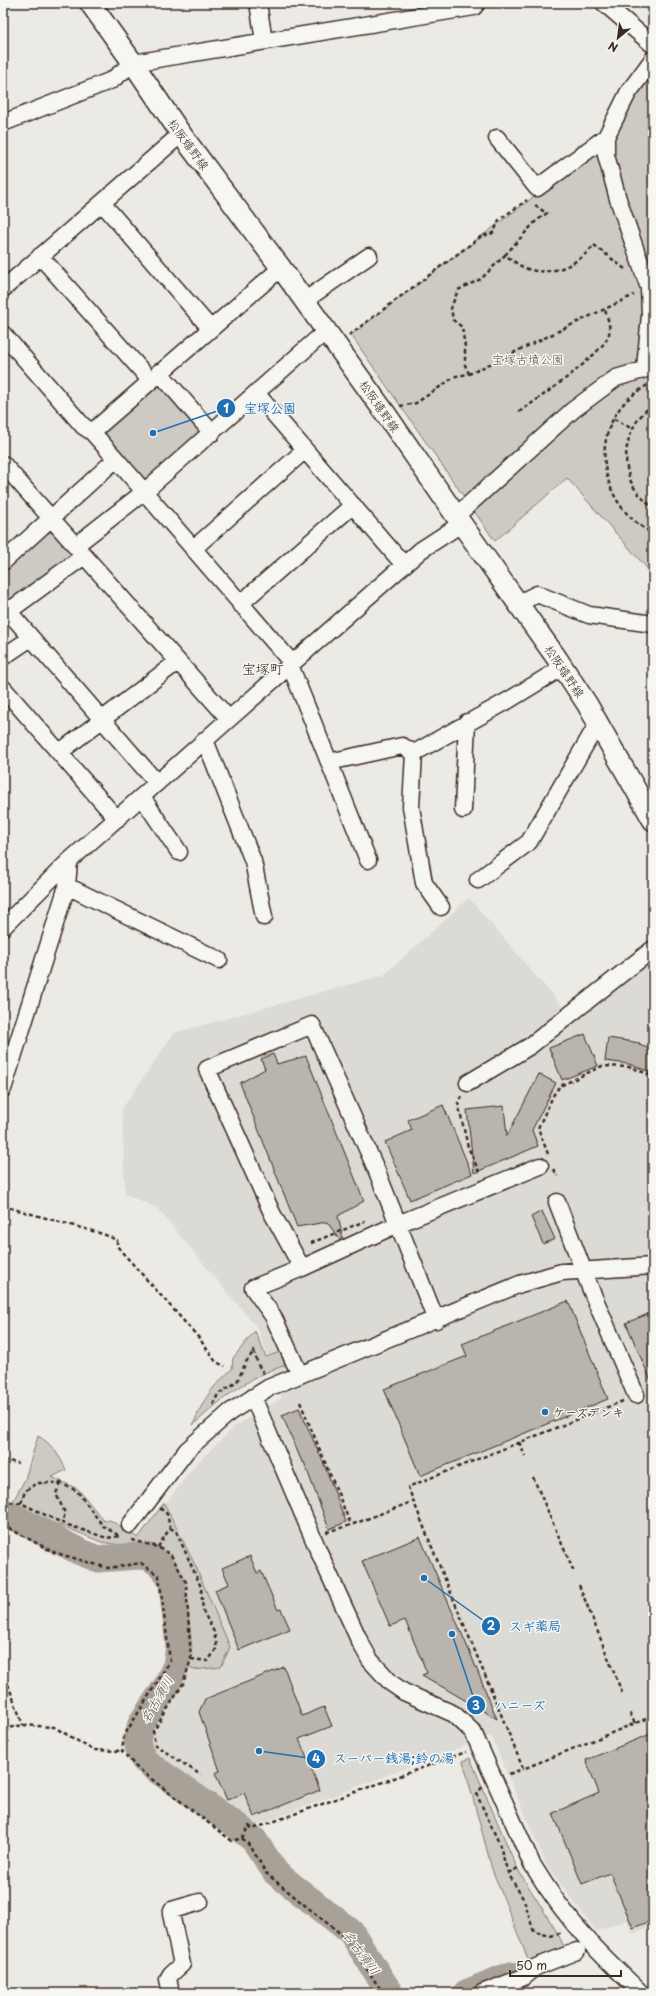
<svg xmlns="http://www.w3.org/2000/svg" width="656" height="1996" font-family="'Playpen Sans','Klee One',sans-serif">
  <rect width="100%" height="100%" fill="#ebeae5"/>
  <filter id="ink" filterUnits="userSpaceOnUse"><feTurbulence type="fractalNoise" baseFrequency=".025" numOctaves="2"/><feDisplacementMap in="SourceGraphic" scale="8" xChannelSelector="R" yChannelSelector="G"/><feConvolveMatrix kernelMatrix="1 2 1 2 8 2 1 2 1" color-interpolation-filters="sRGB"/></filter>
  <g filter="url(#ink)">
    <path fill="#dcdad4" d="M469 898 573 1019 653 959V1925L632 1934 627 1920 596 1931 547 1866 491 1736 251 1827 150 1747 146 1735 185 1663 182 1583 167 1558 135 1543 196 1464 235 1426 282 1398 258 1329 157 1208 125 1194 122 1109 174 1033 384 975Z"/>
    <path fill="#cdcac4" stroke="#847a71" d="M653 69V575L567 478 495 541 351 335 614 136 633 98Z
      M156 385 164 387 201 429 198 438 149 480 142 477 107 438 106 429Z
      M53 532 71 552V560L13 603 7 602 3 597V570L45 534Z
      M255 1331 266 1357 280 1352 285 1365C276 1369 267 1371 259 1376 234 1388 213 1407 193 1425 204 1398 211 1388 232 1369L233 1358Z
      M38 1436C51 1443 60 1456 66 1470L52 1477 78 1489 104 1521 110 1520 138 1538 164 1503 196 1567 230 1647 221 1667 194 1670 184 1663 183 1587 168 1559 154 1550 101 1542 65 1527 9 1509 25 1479Z
      M470 1758 517 1868 558 1934 566 1951 529 1962 492 1869 463 1761Z"/>
    <g fill="none" stroke-linecap="round" stroke-linejoin="round">
      <path stroke="#a8a198" stroke-width="27" d="M3 1511 80 1552 98 1559 138 1556 149 1557 158 1563 168 1575 172 1584 179 1647 176 1665 167 1685 141 1723 137 1740 139 1750 144 1760 154 1768 237 1826 254 1840 276 1873 351 1932 390 1993
        M466 1993 510 1975"/>
    </g>
    <path fill="#bab4ae" stroke="#3b2a1e" d="M585 1034 598 1066 562 1080 549 1048Z
      M608 1038 640 1043 639 1045 653 1050V1073L629 1064 605 1061Z
      M273 1054 277 1064 306 1056 364 1201 338 1216 343 1239 340 1240 327 1222 297 1227 240 1083 265 1069 261 1059Z
      M539 1074 556 1083 532 1130 538 1146 474 1173 467 1110 504 1106 507 1136Z
      M443 1105 472 1174 410 1200 385 1142 412 1130 408 1120Z
      M542 1211 555 1239 543 1244 531 1217Z
      M568 1301 608 1399 420 1476 384 1389 467 1356 462 1344Z
      M653 1312V1386L626 1323Z
      M299 1408 324 1464 346 1522 329 1529 304 1462H302L282 1415Z
      M420 1537 471 1655 497 1719 422 1675 427 1673 405 1620 390 1626 362 1561Z
      M250 1556 257 1573 261 1571 278 1610 281 1609 290 1629 239 1650 215 1590 229 1584 222 1568Z
      M284 1667 302 1716 324 1707 332 1726 299 1739 320 1790 254 1817 244 1793 227 1800 215 1773 220 1771 199 1712 205 1699Z
      M653 1733V1920L633 1928 610 1873 582 1884 553 1813 599 1793 586 1760Z"/>
    <g fill="none" stroke-linecap="round" stroke-linejoin="round">
      <g stroke="#3b2a1e" stroke-width="19">
        <path id="minor" d="M258 3 264 41
          M604 3 653 45
          M3 123 112 80 133 63 474 7 477 3
          M497 138 537 188 606 137
          M102 203 210 328
          M40 256 150 380
          M3 289 181 134
          M304 301 369 256
          M3 334 83 426 92 432 116 459 292 663
          M645 368 650 315 649 288 618 199 606 155V137L628 93 653 59
          M159 372 212 433
          M256 393 404 565
          M92 432 281 268
          M3 464 229 719
          M456 516 573 410 616 378 653 367
          M75 546 144 492 326 331
          M193 549 305 450
          M3 562 116 459
          M519 603 537 594 589 615 653 624
          M240 604 353 505
          M3 605 157 783
          M9 611 84 556
          M3 657 31 638
          M290 665 329 762 402 746 414 753 509 700 563 667
          M3 688 117 819
          M205 740 253 861 264 917
          M60 752 177 662
          M414 753 411 807 424 883 441 907
          M329 762 368 860
          M142 797 179 852
          M463 810 467 722
          M478 880 529 842 598 723
          M67 886 219 960
          M3 927 69 861 229 719 421 550 461 524
          M468 1083 530 1046 653 949
          M3 1089 67 886 69 861
          M557 1202 591 1290 636 1395
          M436 1320 398 1224 540 1166
          M300 1375 273 1316 253 1288 302 1268 272 1213 207 1069 312 1025 376 1169 398 1224 302 1268
          M253 1397 319 1552 360 1642 370 1660 391 1683 404 1692 454 1714 473 1732 532 1864C549 1892 567 1917 589 1941 605 1959 624 1976 641 1993
          M130 1525 187 1450 230 1412 268 1388 520 1284 562 1272 653 1266
          M171 1993 168 1979 171 1974 182 1964 171 1914 172 1910 200 1902
          M482 1993 524 1977 536 1967 577 1951"/>
      </g>
      <g stroke="#3b2a1e" stroke-width="23">
        <path id="major" d="M90 3 133 63 181 134 281 268 388 417 456 516 558 660 587 704 653 820"/>
      </g>
      <path stroke="#3b2a1e" stroke-width="2.5" stroke-dasharray="4 3" stroke-linecap="butt" d="M505 255 535 222 547 213 538 208 534 203
        M349 335 483 235H489L494 232 499 220 527 200
        M469 374 465 365V347L462 327 453 320 451 308 458 290 481 279 505 255C511 259 518 265 525 268 549 278 578 265 594 245L625 269
        M647 385C641 390 633 394 627 400 587 441 603 509 653 533
        M653 405C630 420 620 453 630 479 634 491 644 500 653 508
        M400 406 416 403 456 376 469 374 634 295
        M519 412C538 399 604 354 609 334 611 327 607 317 605 310
        M614 419 633 429
        M462 1096 458 1103 468 1147 480 1174
        M548 1154 538 1128 554 1094 560 1086 602 1066 630 1067 653 1076
        M554 1169 557 1176
        M3 1206 103 1234 117 1240V1246L122 1252 199 1338 216 1362 225 1366
        M311 1243 365 1221
        M623 1401 408 1487C445 1582 486 1675 523 1769L653 1716
        M300 1402 351 1525
        M213 1405 218 1394 237 1382 246 1362 254 1351 258 1365 264 1374
        M519 1442 525 1456
        M3 1460 18 1463
        M533 1477 574 1572
        M60 1483 56 1494 65 1513 62 1523
        M3 1502 21 1503 62 1523 107 1538 120 1536
        M21 1503 25 1491 37 1483H60L77 1491 103 1526 118 1535
        M3 1525 53 1552 108 1568 141 1563 159 1576 170 1661 124 1736 122 1751 136 1767 232 1841 242 1838 249 1826 253 1829 466 1752
        M170 1528 176 1531 201 1587 203 1611 214 1632 217 1648 208 1661 191 1659
        M326 1532 351 1525 414 1501
        M132 1540 158 1547 171 1555 186 1582 191 1659 183 1684 153 1732 155 1745 201 1775
        M158 1547 170 1528 167 1514 160 1508
        M579 1585 623 1695
        M3 1671 23 1725
        M630 1713 635 1724
        M3 1729 23 1725 54 1727 93 1750 122 1751
        M509 1774 523 1769
        M482 1787 477 1795 499 1843 508 1873 524 1900 534 1932 551 1936 562 1932
        M242 1838 251 1847 266 1873 313 1912 345 1937 383 1993
        M508 1873 518 1868"/>
      <use href="#minor" stroke="#f6f6f2" stroke-width="16"/>
      <use href="#major" stroke="#f6f6f2" stroke-width="20"/>
    </g>
  </g>
  <circle fill="#1f6fb2" stroke="#f6f6f2" stroke-width="1.5" cx="545" cy="1412" r="4"/>
  <g text-anchor="middle" dominant-baseline="central" stroke-width="3" stroke-linejoin="round" paint-order="stroke">
    <g font-size="12" fill="#3b2a1e" stroke="#f6f6f2">
      <text transform="translate(189 144) rotate(54)">松阪嬉野線</text>
      <text transform="translate(380 406) rotate(55)">松阪嬉野線</text>
      <text transform="translate(565 671) rotate(56)">松阪嬉野線</text>
    </g>
    <g font-size="12" fill="#605248" stroke="#f6f6f2">
      <text x="528" y="359">宝塚古墳公園</text>
    </g>
    <g font-size="12" font-weight="bold" fill="#3b2a1e" stroke="#f6f6f2" text-anchor="start">
      <text x="553" y="1412">ケーズデンキ</text>
    </g>
    <g font-size="13" font-style="italic" fill="#615449" stroke="#f6f6f2">
      <text transform="translate(156 1699) rotate(-60)">名古須川</text>
      <text transform="translate(362 1952) rotate(54)">名古須川</text>
    </g>
    <g font-size="14" fill="#3b2a1e" stroke="#f6f6f2">
      <text x="263" y="668">宝塚町</text>
    </g>
  </g>
  <path fill="none" stroke="#1f6fb2" stroke-width="1.5" d="M153 433L226 408M424 1578L491 1626M452 1634L476 1705M259 1751L316 1759"/>
  <g fill="#1f6fb2" stroke="#f6f6f2" stroke-width="1.5">
    <circle cx="153" cy="433" r="4"/>
    <circle cx="424" cy="1578" r="4"/>
    <circle cx="452" cy="1634" r="4"/>
    <circle cx="259" cy="1751" r="4"/>
    <circle cx="226" cy="408" r="10"/>
    <circle cx="491" cy="1626" r="10"/>
    <circle cx="476" cy="1705" r="10"/>
    <circle cx="316" cy="1759" r="10"/>
  </g>
  <g font-size="12" text-anchor="middle" font-weight="bold" fill="#fff">
    <text x="226" y="413">1</text>
    <text x="491" y="1630">2</text>
    <text x="476" y="1710">3</text>
    <text x="316" y="1763">4</text>
  </g>
  <g font-size="13" text-anchor="middle" font-weight="bold" fill="#1f6fb2" stroke="#f6f6f2" stroke-width="3" stroke-linejoin="round" paint-order="stroke">
    <text x="270" y="413">宝塚公園</text>
    <text x="535" y="1631">スギ薬局</text>
    <text x="520" y="1710">ハニーズ</text>
    <text x="394" y="1763">スーパー銭湯;鈴の湯</text>
  </g>
  <rect width="656" height="1996" fill="none" stroke="#f6f6f2" stroke-width="16"/>
  <rect x="8" y="8" width="640" height="1980" fill="none" stroke="#3b2a1e" stroke-width="1.5" filter="url(#ink)"/>
  <g transform="translate(618 38) rotate(209)" stroke="#f6f6f2" stroke-width="3" paint-order="stroke">
  <path d="M0-3L7 15L0 10L-7 15Z" fill="#3b2a1e"/>
  <text y="-6" font-size="11" font-weight="bold" text-anchor="middle" fill="#3b2a1e">N</text>
  </g>
  <path d="M510 1970v6h111v-6" fill="none" stroke="#3b2a1e" stroke-width="2"/>
  <text x="516" y="1970" font-size="12" fill="#3b2a1e" stroke="#f6f6f2" stroke-width="3" paint-order="stroke">50 m</text>
</svg>
